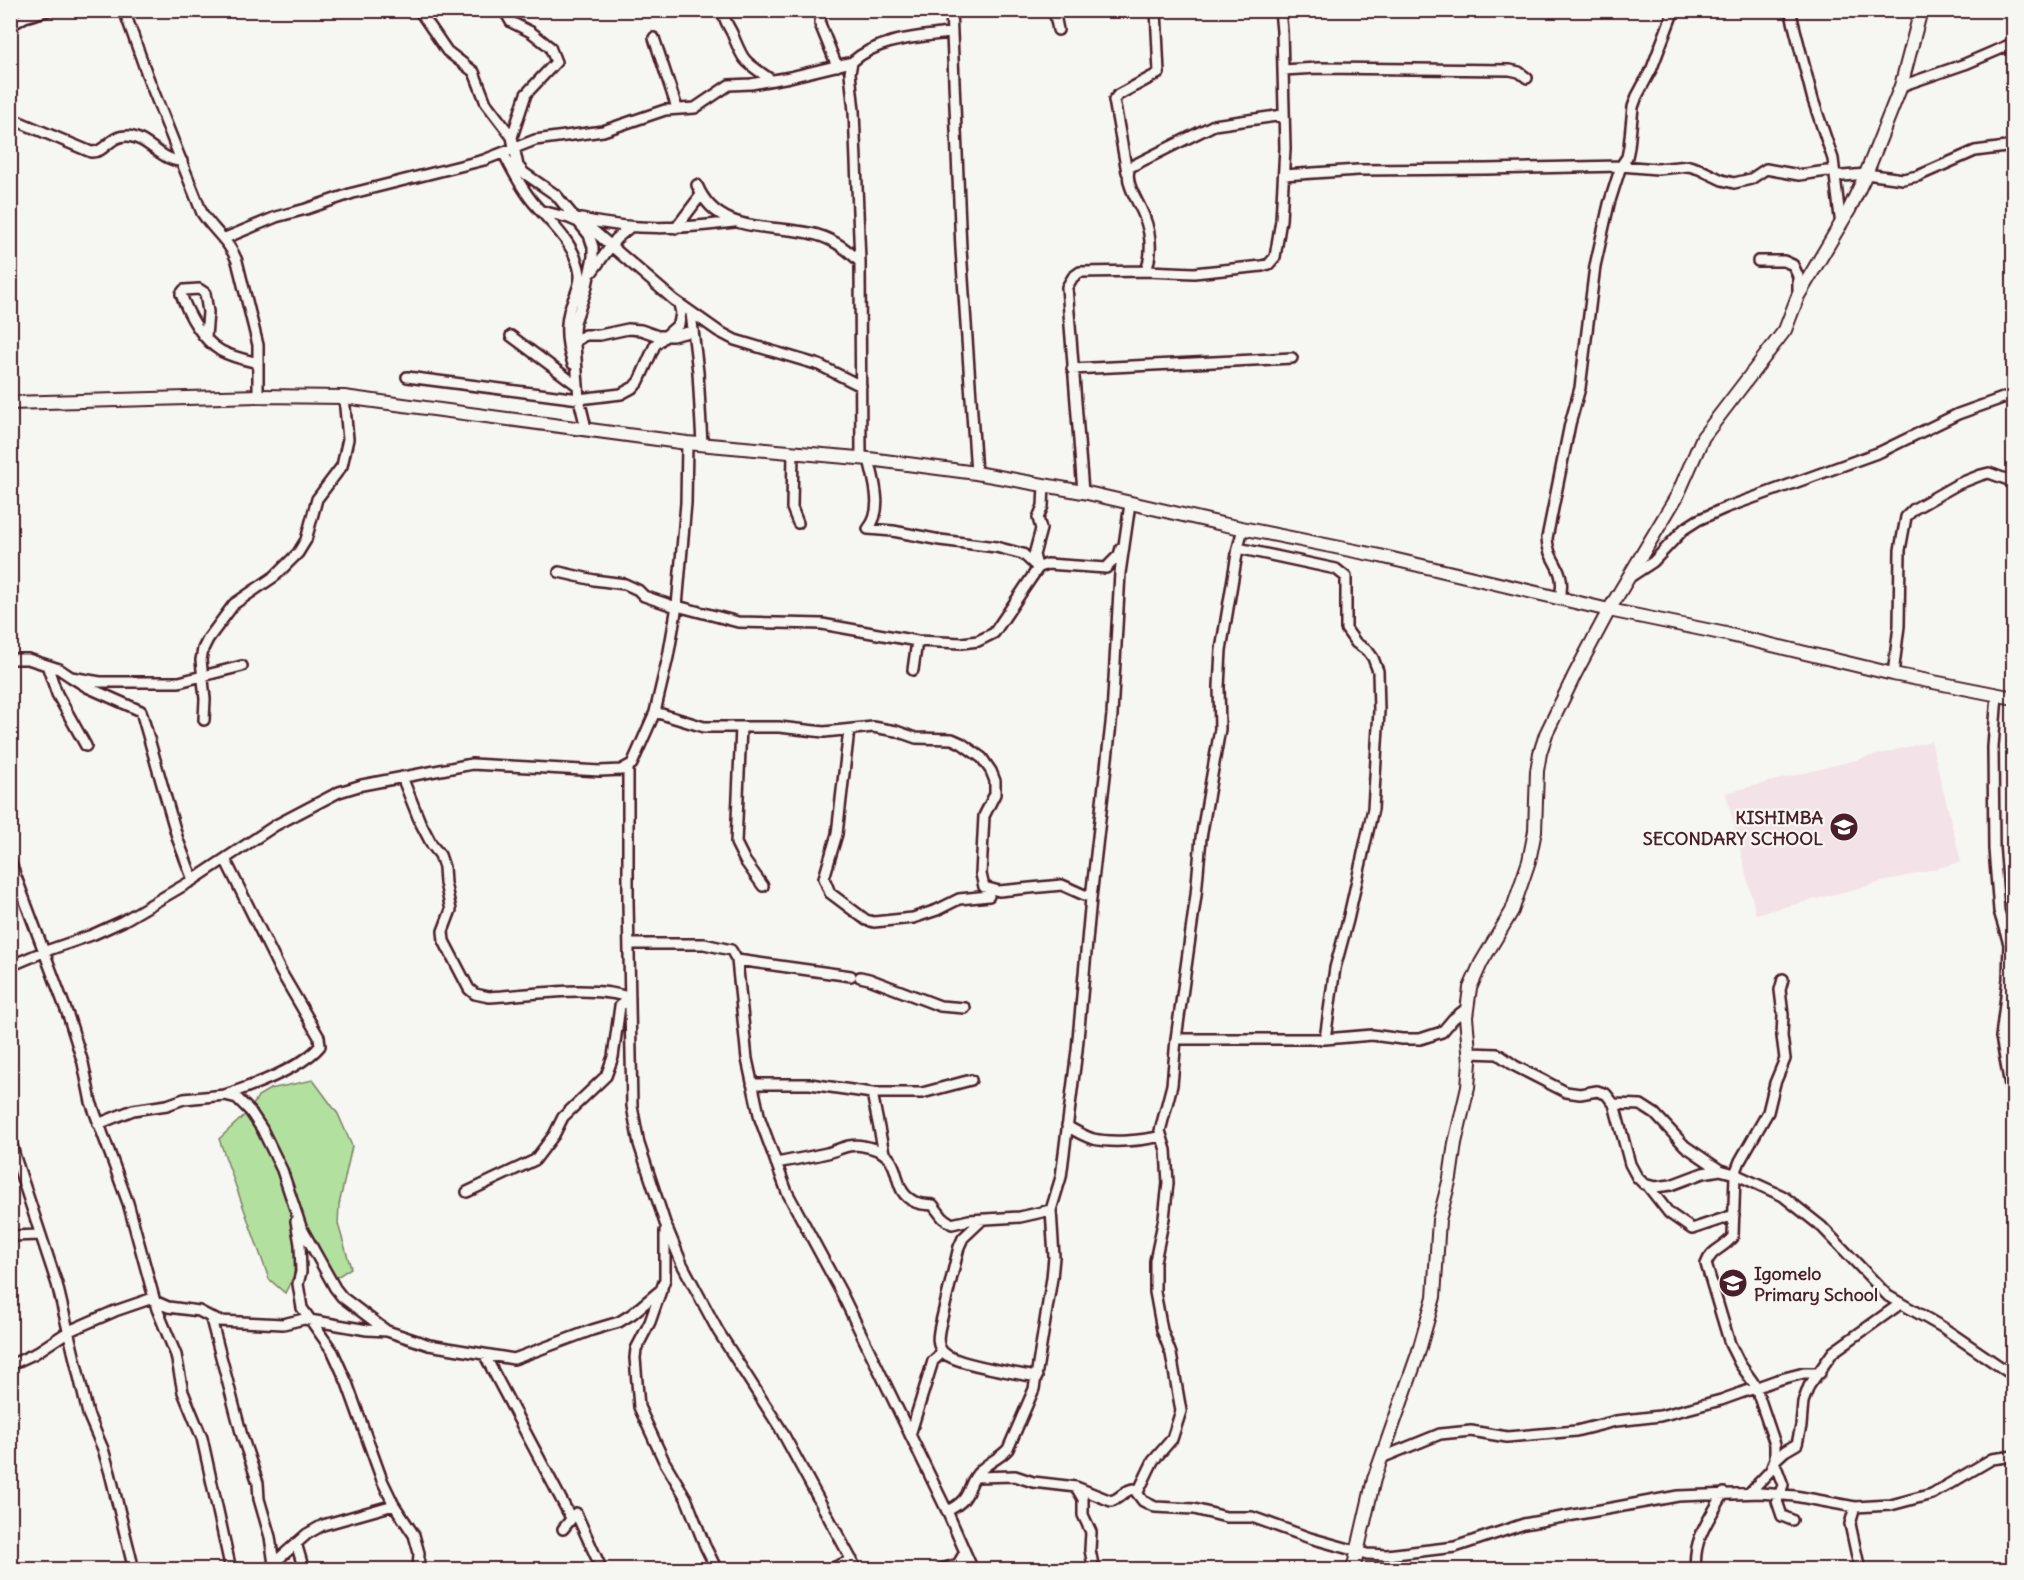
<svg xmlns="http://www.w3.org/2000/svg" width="2024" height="1580" font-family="Delius,sans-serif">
  <rect width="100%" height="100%" fill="#f6f6f2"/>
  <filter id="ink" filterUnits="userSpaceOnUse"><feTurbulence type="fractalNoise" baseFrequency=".0167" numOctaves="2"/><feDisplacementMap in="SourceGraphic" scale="12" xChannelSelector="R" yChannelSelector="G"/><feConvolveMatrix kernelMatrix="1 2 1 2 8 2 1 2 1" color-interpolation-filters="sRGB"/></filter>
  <g filter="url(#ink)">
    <path fill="#f3e2e7" d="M1931 741 1961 862 1756 914 1726 793Z"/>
    <path fill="#b2e09f" stroke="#7e8065" stroke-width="1.5" d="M313 1080 338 1114 352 1146 339 1205 338 1224 351 1268 328 1283 296 1223 294 1275 285 1293 269 1279 219 1139 251 1109 258 1096 270 1089Z"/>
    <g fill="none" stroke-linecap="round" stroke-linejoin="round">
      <g stroke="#4a1f2b" stroke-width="14">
        <path id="minor" d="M124 10 149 80 202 213C213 230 230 242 237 261L258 345V396
          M419 10 447 51 474 72 486 103 512 137 518 166 524 173 556 195 589 235 593 247V257L586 290 575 322 574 331 579 399 586 428
          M504 10 511 22 531 32 550 47 556 62 526 94 512 137
          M723 10C723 19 728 25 732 33 744 63 744 61 770 79
          M821 10 820 24 837 66
          M951 10 961 249 976 473
          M1054 10 1058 30
          M1790 10 1813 100 1833 159 1841 226
          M10 26 25 17 50 10
          M654 38 677 108
          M1283 70 1318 68 1510 70 1519 72 1527 78
          M1901 86 1965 64 2014 43
          M10 118 91 152C106 153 109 135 128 136 149 138 162 162 182 161
          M504 154C512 170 521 187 532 201 551 224 575 242 580 274 581 285 575 295 571 305 564 325 566 344 573 364
          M1127 172 1114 100 1118 95 1159 73 1156 10
          M1284 175 1358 170 1486 169 1621 166 1657 169 1689 166 1699 169 1722 180 1734 183 1751 179 1766 169 1799 175 1827 171 1843 176 1866 174 1903 179 1918 176 1975 151 2014 146
          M697 185C717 234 767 224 809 233 830 237 845 247 860 262
          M542 211 569 218 588 226 674 300 718 331 735 340 819 365 861 386
          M581 219C637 231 678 229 734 222
          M676 228 701 195
          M223 239 276 217 306 209 353 193 484 160 535 140 603 131 665 110 695 108 729 85 751 84 790 77 852 62
          M1758 261H1784L1793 265 1798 276V296
          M1146 271C1153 252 1151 234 1144 216 1139 202 1123 182 1130 167L1214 125 1283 115
          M592 272 616 239 629 228
          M691 313 698 372 702 444
          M511 336 578 386
          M206 337 208 312 205 293 199 289 184 290 181 294C188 314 202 340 221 351 232 357 246 360 258 363
          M574 342 585 335H600L628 329 641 330 658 336H672L693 331
          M1072 369 1292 358
          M407 377 579 399 621 394 634 387 639 381 655 345 679 324 681 313 679 304
          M793 452 792 508 798 523
          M861 459 860 262 854 111 850 73 852 62C877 39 917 37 950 33
          M869 459C874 481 884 510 868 529L893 531 940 540 996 547 1023 554 1038 568
          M1083 492 1067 287 1073 277 1080 272 1146 271 1194 273 1262 266 1269 264 1275 257 1281 220 1285 148 1282 31 1280 10
          M1238 548 1336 569 1346 577V629L1356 643 1368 651 1373 658 1378 671 1379 711 1373 809 1348 920 1335 968 1325 1039
          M1037 566 1034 555 1041 529 1038 518 1043 506 1044 485
          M559 572 594 580 625 584 638 590 644 596 676 607
          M1630 577 1653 562 1684 529 1698 520 1725 508 1880 452 1958 414 2014 394
          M1560 598C1567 566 1548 564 1547 538L1570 424 1580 388 1595 266 1609 204 1621 166 1627 157 1629 147 1633 107 1637 96 1652 68 1674 10
          M677 606 738 622 822 624 917 641 962 643 978 641 994 633 1038 568 1047 564 1106 568 1119 555 1121 548
          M10 659H28L59 669 71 677 100 682H179L242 666
          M47 665 57 694 86 746
          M913 670 917 641
          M1893 674 1899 626 1900 550 1906 517 1914 509 1958 484 1981 475 1989 473 2014 482
          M71 677 87 687 141 711 178 840 193 880
          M1997 695 1993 747 1994 849 1999 911 2009 944 2008 979 2001 1037 2014 1107
          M655 712 704 727H779L824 732 873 727 896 731 916 738 952 739 961 743 982 758 991 771 995 781V794L984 816 981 874 984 887 999 891 1062 885 1091 898
          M204 720 205 699 201 660 203 649 208 639 234 604 275 576 298 553 306 540 317 499 342 466 348 439 344 397
          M741 727 736 843 745 861 763 886
          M849 730 837 834 824 878 830 893 866 920 874 922 913 918 937 910 959 899 989 896
          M628 767V902L632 1106 639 1144 665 1223 682 1264 718 1331 780 1428 857 1570
          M402 777 420 822 432 845 440 855 444 867 445 883 451 910 443 931 444 941 469 989 475 994 489 997C530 995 593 984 630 998
          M10 861 69 1018 83 1063 91 1102 128 1203 157 1309 176 1355 183 1392 202 1438 231 1570
          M629 944H704L731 950 737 960 747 1059 760 1119 787 1192 841 1292 947 1511 973 1570
          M737 960 851 976
          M10 966 43 952 92 935 123 921 193 880 276 825 339 792 362 785 472 764 600 771 621 770 632 764 655 712 668 657 677 606 686 503 687 443
          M860 977 869 979 940 1006 965 1008
          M1176 1039H1325L1372 1035 1402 1039H1420L1442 1032 1453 1019 1467 1008
          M1469 1053 1498 1054 1515 1066 1566 1092 1580 1094 1597 1091 1606 1094 1614 1104 1630 1164 1637 1177 1644 1184 1655 1187 1671 1185 1703 1173 1720 1170 1735 1174 1783 1196 1822 1227 1888 1296 1942 1327 2014 1376
          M752 1084H810L872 1093H922L971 1080
          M872 1093 884 1153
          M225 1095C252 1086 303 1067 320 1046L319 1037 281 972 225 859
          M1614 1104 1641 1105 1655 1114 1685 1146 1720 1170
          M98 1124 133 1110 167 1105 184 1099 225 1095 237 1098 250 1111 262 1129 282 1170 301 1227 335 1288 342 1297 387 1331 429 1345 514 1359 592 1330 619 1322 632 1314 662 1289
          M1067 1126C1075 1131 1084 1136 1093 1139 1112 1143 1142 1141 1161 1136
          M10 1137 15 1157 57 1284 88 1414 103 1449 110 1473 134 1570
          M776 1163C793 1160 810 1157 827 1153 839 1150 849 1143 863 1146 911 1154 885 1188 915 1202 922 1205 927 1204 933 1205L943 1218 952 1224 969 1220 1020 1217 1051 1210
          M1647 1185 1669 1213 1692 1229 1734 1215
          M467 1192 535 1160 554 1135 563 1117 606 1076 613 1057 620 1006 630 998
          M982 1220 963 1238 959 1247 940 1326C938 1335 936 1346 944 1353 955 1364 1019 1374 1037 1377
          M296 1221 300 1244 301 1272 298 1284 302 1308 333 1352 347 1383 382 1480 394 1505 414 1535 419 1553 418 1570
          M665 1231V1279L650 1322 636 1349 635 1358 639 1407 664 1461 686 1498 705 1546 717 1570
          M10 1236 41 1235
          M211 1319 242 1436 258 1483 259 1499 270 1537 274 1564
          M484 1354 571 1518
          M10 1365 34 1354 69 1331 115 1311 150 1299 168 1307 199 1311 218 1321 283 1324 304 1319 367 1330 387 1331
          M910 1435 933 1361 943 1352
          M1381 1458 1440 1434 1471 1431 1507 1437 1576 1431 1616 1421 1660 1416 1721 1400 1777 1380 1804 1373H1820
          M975 1477 1015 1476 1033 1482 1076 1487 1111 1501C1120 1499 1125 1489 1134 1489L1143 1501 1155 1507 1194 1509 1226 1517H1252L1310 1538 1367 1554 1387 1555 1455 1547 1524 1524 1678 1496 1760 1493 1795 1496 1855 1507 1891 1505 1932 1494 1992 1459 2014 1456
          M1076 1487 1083 1499V1515L1091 1532 1090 1550 1094 1570
          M1138 1492 1153 1461 1172 1439 1181 1411 1171 1354 1162 1330 1155 1292V1261L1164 1218 1168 1183 1166 1150 1160 1131 1172 1085 1176 1039 1196 895 1201 838 1220 729 1219 687 1221 650 1238 548 1243 528
          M1749 1493 1771 1470 1775 1459V1444L1755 1385 1740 1364 1730 1344 1706 1264C1712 1248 1724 1249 1733 1236L1735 1174 1740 1161 1768 1112 1775 1083 1785 1059 1782 1036 1783 1015 1780 990 1783 979
          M1855 1507 1850 1524 1860 1570
          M947 1511C976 1497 964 1485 981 1470 989 1462 1000 1458 1008 1449L1034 1389 1052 1278 1054 1257 1051 1210 1061 1177 1077 1050 1091 898 1112 715 1120 573 1130 504
          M1792 1520 1782 1516 1777 1501 1783 1485 1774 1461 1785 1451 1797 1444 1801 1426 1803 1402 1809 1386 1833 1352 1900 1304
          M563 1529 576 1513 602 1570
          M296 1543 304 1570
          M266 1570 307 1534 323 1525 394 1505
          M828 1570 852 1560
          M939 1570 958 1564 965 1552
          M1696 1570C1692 1540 1710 1518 1724 1493"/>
      </g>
      <g stroke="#4a1f2b" stroke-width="16">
        <path id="tertiary" d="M10 403 258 396 344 397 687 443 869 459 976 473 1083 492 1222 524 1380 556 1609 610 1726 634 1893 674 2014 698
          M1353 1570 1374 1479 1418 1354 1434 1297 1439 1220 1450 1178 1455 1143 1468 1087 1470 1062 1466 1017 1470 988 1481 963 1512 911 1529 861 1535 831 1537 771 1540 753 1546 734 1575 674 1609 610 1677 496 1703 437 1785 330 1798 296 1849 210 1866 174 1901 86 1921 10"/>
      </g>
      <use href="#minor" stroke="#f6f6f2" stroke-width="9"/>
      <use href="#tertiary" stroke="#f6f6f2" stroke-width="12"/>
    </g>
  </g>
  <defs>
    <g id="school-disc" transform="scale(1.5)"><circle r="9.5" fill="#4a1f2b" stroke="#f6f6f2"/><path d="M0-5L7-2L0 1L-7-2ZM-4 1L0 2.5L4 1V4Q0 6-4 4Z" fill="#fff"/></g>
  </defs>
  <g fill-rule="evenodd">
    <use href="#school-disc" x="1844" y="827"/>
    <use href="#school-disc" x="1733" y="1283"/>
  </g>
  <g text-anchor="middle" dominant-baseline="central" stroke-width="5" stroke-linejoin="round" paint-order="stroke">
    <g font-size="18" font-weight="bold" fill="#4a1f2b" stroke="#f6f6f2" text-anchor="end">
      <text x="1823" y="817">KISHIMBA<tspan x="1823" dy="21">SECONDARY SCHOOL</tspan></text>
      <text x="1754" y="1273" text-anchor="start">Igomelo<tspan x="1754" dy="21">Primary School</tspan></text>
    </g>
  </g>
  <rect width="2024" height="1580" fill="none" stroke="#f6f6f2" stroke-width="36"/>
  <rect x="18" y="18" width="1988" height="1544" fill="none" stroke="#4a1f2b" stroke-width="2" filter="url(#ink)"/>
</svg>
